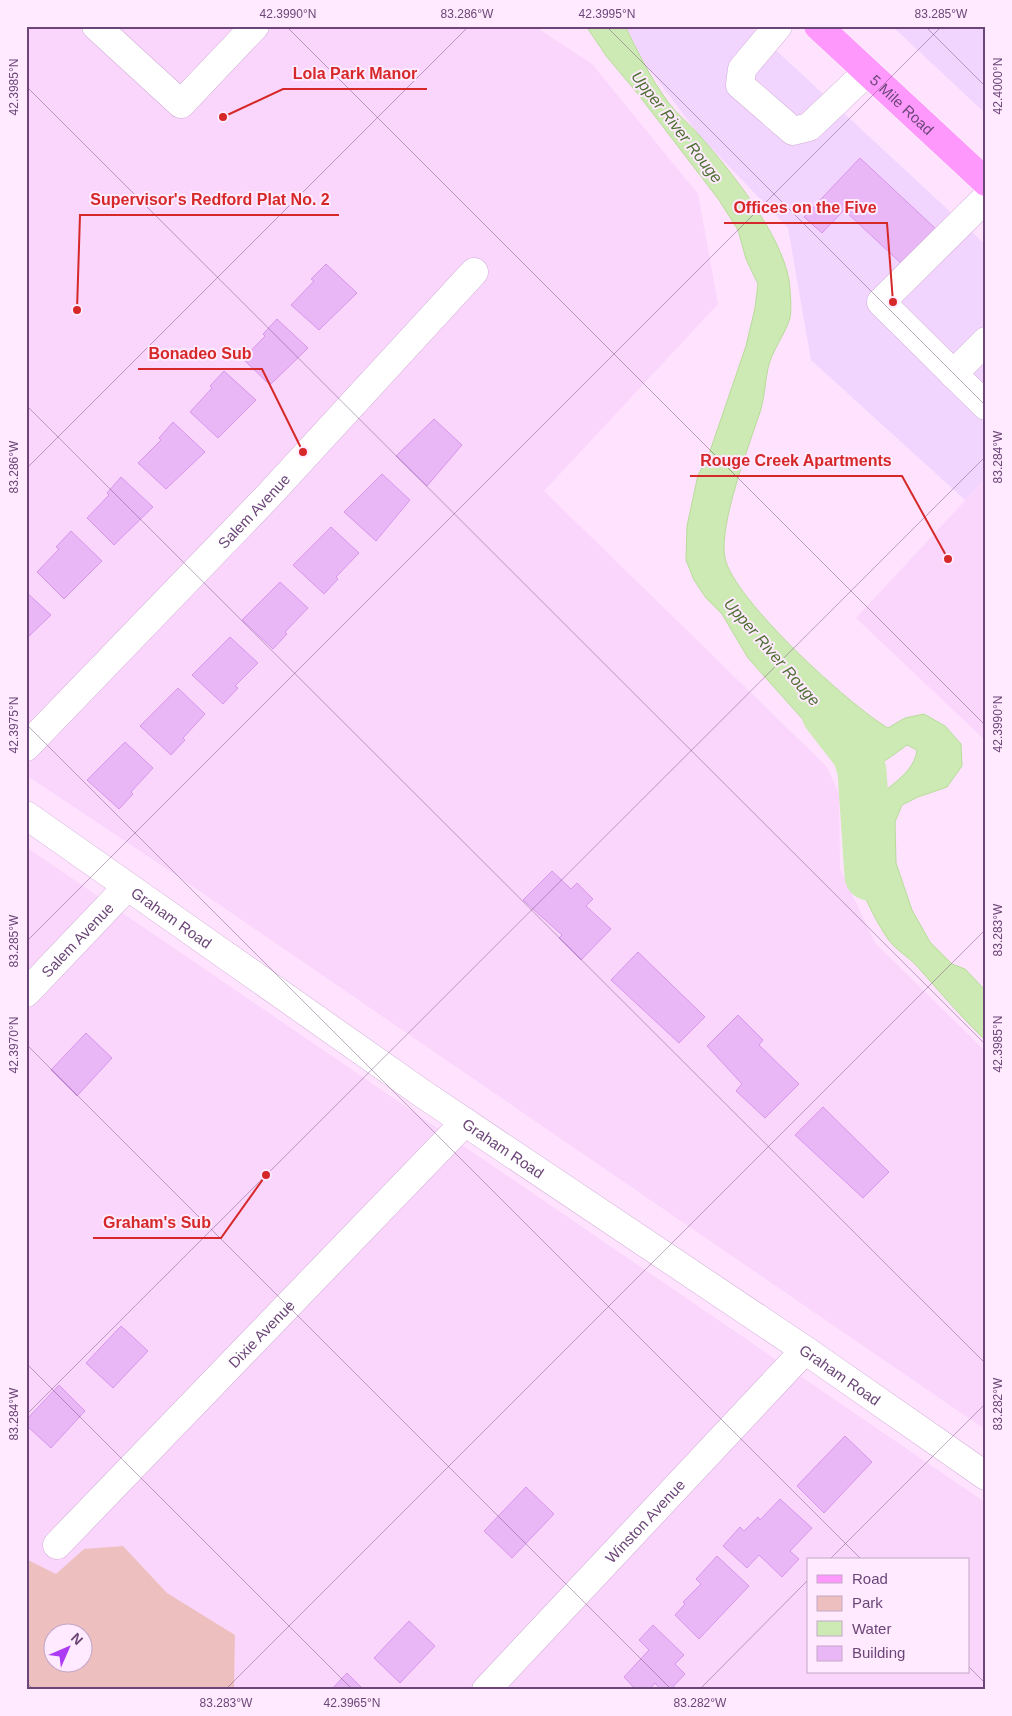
<svg xmlns="http://www.w3.org/2000/svg" width="1012" height="1716" font-family="Arial,sans-serif">
  <rect width="100%" height="100%" fill="#fee2fe"/>
  <path fill="#fad5fc" fill-rule="evenodd" d="M26 26H534L592 64 698 194 718 304 544 491 827 767 839 794 840 869 875 943 986 1052V1430L182 879 26 775Z
    M986 478V741L856 618Z
    M26 847 986 1503V1690H234L235 1635 167 1593 123 1546 84 1549 56 1574 26 1559ZM808 1560H968V1672H808Z"/>
  <path fill="#f2d5ff" d="M626 26H750L986 245V478L965 500 811 360 788 228 700 136 643 61Z
    M892 26H986V114Z"/>
  <path fill="#edbfbf" fill-rule="evenodd" d="M123 1546 167 1593 235 1635 234 1690H26V1559L56 1574 84 1549ZM52 1634H82V1664H52Z"/>
  <path fill="#cdeab4" stroke="#b8dc9a" d="M586 26H625C638 52 651 79 668 102 677 115 690 124 700 136 731 171 781 234 789 280 790 290 792 308 790 318 785 335 772 350 768 368 765 381 765 395 761 409 750 443 718 525 725 558 733 599 850 706 888 728L905 718 924 714 945 726 961 744 962 766 947 787 918 797 902 805 895 822 896 863 912 910 930 942 952 964 965 969 986 991V1041C961 1017 939 991 916 965 907 956 895 949 888 939 868 909 840 853 859 818 874 791 914 779 917 750L907 745C885 761 868 777 841 762L748 658 722 614 706 598 694 580 686 560 687 526 698 475 708 457 746 346 755 308 758 284 746 259 738 230 719 200 638 94 607 57Z"/>
  <g fill="none" stroke-linecap="round" stroke-linejoin="round">
    <path stroke="#cdeab4" stroke-width="49" d="M826 714 857 754 862 771 869 876"/>
  </g>
  <path fill="#e9b7f6" stroke="#d796ea" d="M860 158 937 230 904 266 844 210 822 233 804 217Z
    M326 264 357 293 319 330 291 305 314 281 311 279Z
    M277 319 308 348 270 385 243 359 265 336 263 334Z
    M224 371 256 400 218 438 190 412 212 388 210 386Z
    M434 419 462 445 427 486 396 456Z
    M173 422 205 452 166 489 138 463 161 440 159 438Z
    M382 474 410 500 376 541 344 512Z
    M121 477 153 507 114 545 87 518 109 495 107 493Z
    M331 527 359 553 336 577 338 579 324 594 293 565Z
    M71 531 102 561 64 599 37 572 59 549 56 547Z
    M280 582 308 608 285 632 287 634 273 649 242 620Z
    M26 592 51 615 26 639Z
    M230 637 258 663 235 686 238 688 223 704 192 675Z
    M178 688 205 714 183 738 185 740 171 755 140 726Z
    M125 742 153 768 131 792 133 794 119 809 87 780Z
    M552 871 571 889 577 883 593 899 586 906 611 929 581 960 559 938 562 935 523 900Z
    M638 952 705 1017 679 1043 611 980Z
    M738 1015 763 1040 759 1045 799 1084 765 1118 736 1091 742 1084 707 1046Z
    M86 1033 112 1058 77 1096 51 1070Z
    M823 1107 889 1172 863 1198 795 1135Z
    M121 1326 148 1351 113 1388 86 1363Z
    M59 1385 85 1411 51 1448 26 1425V1420Z
    M845 1436 872 1462 824 1513 797 1486Z
    M526 1487 554 1514 512 1558 484 1531Z
    M780 1499 812 1528 790 1551 799 1559 782 1577 759 1555 747 1568 723 1546 740 1527 744 1531 758 1517 760 1520Z
    M717 1556 749 1586 699 1639 675 1615 685 1604 683 1602 701 1584 696 1579Z
    M409 1621 435 1646 400 1683 374 1658Z
    M653 1625 684 1655 675 1664 685 1674 670 1690H661L655 1683 649 1690H636L624 1677 649 1650 639 1640Z
    M347 1673 364 1690H331Z"/>
  <g fill="none" stroke-linecap="round" stroke-linejoin="round">
    <g stroke="#cfadd5" stroke-width="29">
      <g id="minor">
        <path d="M96 26 181 104 255 26"/>
        <path d="M778 26 742 69 740 85 793 131 809 127 867 72"/>
        <path d="M986 198 881 302 986 406"/>
        <path d="M953 374 986 341"/>
        <path id="s1" d="M26 747 269 495 474 272"/>
        <path id="s2" d="M26 815 423 1094 805 1350 986 1476"/>
        <path id="s3" d="M26 993 127 887"/>
        <path id="s4" d="M57 1545 465 1122"/>
        <path id="s5" d="M486 1690 805 1350"/>
      </g>
    </g>
    <g stroke="#fff" stroke-width="29">
      <g id="major">
        <path id="s6" d="M818 26 986 182"/>
      </g>
    </g>
    <use href="#minor" stroke="#fff" stroke-width="28"/>
    <use href="#major" stroke="#ff98fd" stroke-width="28"/>
  </g>
  <path fill="none" stroke="#6c4678" stroke-width="1" stroke-opacity="0.45" d="M286 26 986 726M606 26 986 406M925 26 986 87M26 86 986 1045M26 405 986 1364M26 469 469 26M26 724 862 1560M26 942 942 26M26 1044 672 1690M26 1363 353 1690M26 1415 986 456M829 1560 986 1403M968 1666 986 1684M26 1682 34 1690M225 1690 986 929M699 1690 808 1580"/>
  <g text-anchor="middle" dominant-baseline="central" stroke-width="4" stroke-linejoin="round" paint-order="stroke">
    <g font-size="15" fill="#6c4678" stroke="#ffeaff">
      <text stroke="none"><textPath href="#s6" startOffset="115">5 Mile Road</textPath></text>
      <text stroke="none"><textPath href="#s1" startOffset="328">Salem Avenue</textPath></text>
      <text stroke="none"><textPath href="#s2" startOffset="178">Graham Road</textPath></text>
      <text stroke="none"><textPath href="#s3" startOffset="74">Salem Avenue</textPath></text>
      <text stroke="none"><textPath href="#s2" startOffset="582">Graham Road</textPath></text>
      <text stroke="none"><textPath href="#s4" startOffset="294">Dixie Avenue</textPath></text>
      <text stroke="none"><textPath href="#s2" startOffset="988">Graham Road</textPath></text>
      <text stroke="none"><textPath href="#s5" startOffset="232">Winston Avenue</textPath></text>
    </g>
    <g font-size="16" font-style="italic" fill="#4e7133" stroke="#ffeaff">
      <text transform="translate(677 127) rotate(52)">Upper River Rouge</text>
      <text transform="translate(772 652) rotate(49)">Upper River Rouge</text>
    </g>
  </g>
  <path fill="none" stroke="#d62828" stroke-width="2" d="M223 117L283 89H427M77 310L80 215H339M893 302L887 223H724M303 452L262 369H138M948 559L902 476H690M266 1175L221 1238H93"/>
  <g fill="#d62828" stroke="#ffeaff" stroke-width="2">
    <circle cx="223" cy="117" r="5"/>
    <circle cx="77" cy="310" r="5"/>
    <circle cx="893" cy="302" r="5"/>
    <circle cx="303" cy="452" r="5"/>
    <circle cx="948" cy="559" r="5"/>
    <circle cx="266" cy="1175" r="5"/>
  </g>
  <g font-size="16" text-anchor="middle" font-weight="bold" fill="#d62828" stroke="#ffeaff" stroke-width="4" stroke-linejoin="round" paint-order="stroke">
    <text x="355" y="79">Lola Park Manor</text>
    <text x="210" y="205">Supervisor's Redford Plat No. 2</text>
    <text x="805" y="213">Offices on the Five</text>
    <text x="200" y="359">Bonadeo Sub</text>
    <text x="796" y="466">Rouge Creek Apartments</text>
    <text x="157" y="1228">Graham's Sub</text>
  </g>
  <rect width="1012" height="1716" fill="none" stroke="#ffeaff" stroke-width="55"/>
  <rect x="807" y="1558" width="162" height="115" fill="#ffeaff" stroke="#c4a8c9"/>
  <rect x="817" y="1575" width="25" height="8" fill="#ff98fd" stroke="#c4a8c9"/>
  <text x="852" y="1584" font-size="15" fill="#6c4678">Road</text>
  <rect x="817" y="1596" width="25" height="15" fill="#edbfbf" stroke="#c4a8c9"/>
  <text x="852" y="1608" font-size="15" fill="#6c4678">Park</text>
  <rect x="817" y="1621" width="25" height="15" fill="#cdeab4" stroke="#c4a8c9"/>
  <text x="852" y="1634" font-size="15" fill="#6c4678">Water</text>
  <rect x="817" y="1646" width="25" height="15" fill="#e9b7f6" stroke="#c4a8c9"/>
  <text x="852" y="1658" font-size="15" fill="#6c4678">Building</text>
  <g transform="translate(68 1648) rotate(45)"><circle r="24" fill="#ffeaff" stroke="#c4a8c9"/>
  <path d="M0-4L9 19L0 12L-9 19Z" fill="#ad3bf4"/>
  <text y="-8" font-size="14" font-weight="bold" text-anchor="middle" fill="#6c4678">N</text>
  </g>
  <rect x="28" y="28" width="956" height="1660" fill="none" stroke="#6c4678" stroke-width="2"/>
  <g font-size="12" text-anchor="middle" fill="#6c4678">
    <text x="288" y="18">42.3990°N</text>
    <text x="467" y="18">83.286°W</text>
    <text x="607" y="18">42.3995°N</text>
    <text x="941" y="18">83.285°W</text>
    <text transform="translate(998 86) rotate(-90)" y="4">42.4000°N</text>
    <text transform="translate(14 87) rotate(-90)" y="4">42.3985°N</text>
    <text transform="translate(998 457) rotate(-90)" y="4">83.284°W</text>
    <text transform="translate(14 467) rotate(-90)" y="4">83.286°W</text>
    <text transform="translate(998 724) rotate(-90)" y="4">42.3990°N</text>
    <text transform="translate(14 725) rotate(-90)" y="4">42.3975°N</text>
    <text transform="translate(998 930) rotate(-90)" y="4">83.283°W</text>
    <text transform="translate(14 941) rotate(-90)" y="4">83.285°W</text>
    <text transform="translate(998 1044) rotate(-90)" y="4">42.3985°N</text>
    <text transform="translate(14 1045) rotate(-90)" y="4">42.3970°N</text>
    <text transform="translate(998 1404) rotate(-90)" y="4">83.282°W</text>
    <text transform="translate(14 1414) rotate(-90)" y="4">83.284°W</text>
    <text x="226" y="1707">83.283°W</text>
    <text x="352" y="1707">42.3965°N</text>
    <text x="700" y="1707">83.282°W</text>
  </g>
</svg>
